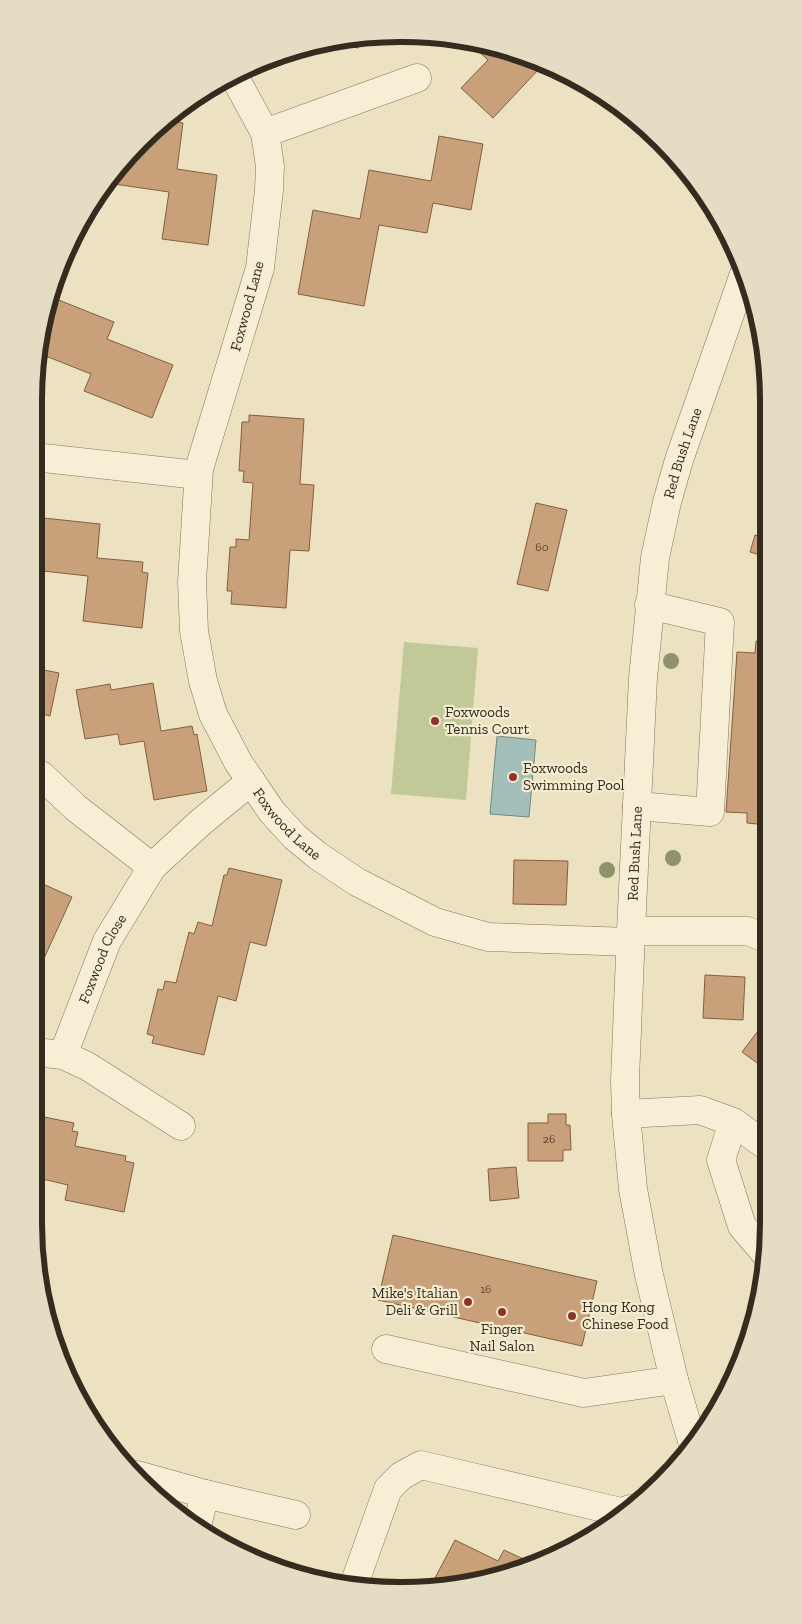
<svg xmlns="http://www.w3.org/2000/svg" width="802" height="1624" font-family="'Zilla Slab',serif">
  <rect width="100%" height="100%" fill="#ece2c2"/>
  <path fill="#c0c997" d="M404 642 478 648 466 800 391 794Z"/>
  <path fill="#a4bfb9" stroke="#6c8c86" d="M497 736 536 740 529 817 490 814Z"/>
  <path fill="#c8a079" stroke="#835f41" d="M359 38 358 48 324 42 330 41Z
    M466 40 526 57 539 69 493 118 461 88 488 60Z
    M167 120 183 123 177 169 217 175 208 245 162 239 169 192 107 183 142 141Z
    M439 136 483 144 471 210 433 203 427 233 379 225 364 306 298 294 313 210 360 219 369 170 431 181Z
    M51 297 114 322 107 339 173 365 152 418 84 391 91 374 38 353 41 329Z
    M249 415 304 419 300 484 314 485 309 551 290 550 286 608 231 604 232 591H227L230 547H236V539L249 540 253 483 243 482 244 471H239L242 422H249Z
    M536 503 567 510 548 591 517 584Z
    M766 506V530L759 528Z
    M34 517 100 524 97 558 143 562 142 572 148 573 142 628 83 621 88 576 34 570Z
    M755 535 766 538V557L750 552Z
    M756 641 766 642 767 825 747 823V813L726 812 737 652 755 653Z
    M34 668 59 673 50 716 34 712Z
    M153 683 161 731 192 726 194 735 197 734 207 791 154 800 144 741 120 745 118 734 85 739 76 690 110 684 111 690Z
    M34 846 39 849 34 861Z
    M514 860 568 861 566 905 513 904Z
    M229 868 282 880 266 946 250 942 236 1001 218 996 204 1055 152 1043 154 1036 147 1034 158 989 163 990 165 981 176 983 189 932 194 934 198 922 212 926 224 875H227Z
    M34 880 72 897 41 965 34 962Z
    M705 975 745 977 743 1020 703 1018Z
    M767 1019 768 1071 742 1052Z
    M548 1114H566V1125H570L571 1150H563V1161H528V1123H548Z
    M34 1115 74 1123 72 1131 78 1132 75 1146 126 1156 125 1161 134 1163 124 1212 65 1200 68 1185 34 1177Z
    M516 1167 519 1198 490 1201 488 1169Z
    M768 1204V1218L762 1214Z
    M393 1235 597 1281 582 1346 378 1300Z
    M455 1540 498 1561 504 1550 530 1562 452 1586 435 1578Z"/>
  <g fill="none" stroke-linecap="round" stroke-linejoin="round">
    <g stroke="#85745a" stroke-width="29">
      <g id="minor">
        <path id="s1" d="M234 76 265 133 270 166 269 190 260 268 199 469 192 582 194 631 203 681 213 714 238 762 272 812 295 837 318 856 357 882 435 922 488 937 630 942"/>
        <path d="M265 133 417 78"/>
        <path d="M34 457 198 475"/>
        <path d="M41 775 76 808 152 867"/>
        <path d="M637 806 710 812 720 622 649 605"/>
        <path d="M631 931H748L767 939"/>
        <path d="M34 1052 63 1055 87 1066 181 1126"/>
        <path id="s2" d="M63 1055 107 941 152 867 201 822 251 781"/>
        <path d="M626 1114 700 1110 733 1122 768 1147"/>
        <path d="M733 1122 721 1160 742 1226 765 1253"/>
        <path d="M386 1349 584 1393 674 1380"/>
        <path id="s3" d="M692 1441 674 1380 649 1275 633 1189 626 1114 625 1080 631 931 643 678 655 558 667 502 679 460 744 274"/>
        <path d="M137 1475 205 1494 197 1526"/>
        <path d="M205 1494 296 1515"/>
        <path d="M357 1584 356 1579 388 1489 401 1476 421 1465 621 1512 630 1509"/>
      </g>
    </g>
    <use href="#minor" stroke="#f7efd5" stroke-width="28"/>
  </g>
  <g fill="#8f926c">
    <circle cx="671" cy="661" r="8"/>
    <circle cx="673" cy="858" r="8"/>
    <circle cx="607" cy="870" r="8"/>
  </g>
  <g fill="#91332d" stroke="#f4ecd1" stroke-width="2">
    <circle cx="435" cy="721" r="5"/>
    <circle cx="513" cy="777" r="5"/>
    <circle cx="468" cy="1302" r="5"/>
    <circle cx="502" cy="1312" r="5"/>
    <circle cx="572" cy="1316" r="5"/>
  </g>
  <g text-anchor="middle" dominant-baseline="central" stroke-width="4.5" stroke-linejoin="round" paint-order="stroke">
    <g font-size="12" fill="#5a4835">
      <text x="542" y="547">60</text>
      <text x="549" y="1139">26</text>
      <text x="486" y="1289">16</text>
    </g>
    <g font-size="15" fill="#352b1e" stroke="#f4ecd1">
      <text transform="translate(247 306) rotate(-75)">Foxwood Lane</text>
      <text stroke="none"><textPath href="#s3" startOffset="1000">Red Bush Lane</textPath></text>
      <text stroke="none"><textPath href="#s1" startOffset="792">Foxwood Lane</textPath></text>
      <text stroke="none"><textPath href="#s3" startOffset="595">Red Bush Lane</textPath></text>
      <text stroke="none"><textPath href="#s2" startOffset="104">Foxwood Close</textPath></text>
    </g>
    <g font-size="15" fill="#352b1e" stroke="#f4ecd1" text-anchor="start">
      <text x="445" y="712">Foxwoods<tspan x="445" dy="17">Tennis Court</tspan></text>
      <text x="523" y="768">Foxwoods<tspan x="523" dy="17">Swimming Pool</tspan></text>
      <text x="458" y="1293" text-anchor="end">Mike's Italian<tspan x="458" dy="17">Deli &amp; Grill</tspan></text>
      <text x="582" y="1307">Hong Kong<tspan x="582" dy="17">Chinese Food</tspan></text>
      <text x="502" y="1329" text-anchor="middle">Finger<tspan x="502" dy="17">Nail Salon</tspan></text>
    </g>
  </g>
  <path d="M0 0H802V1624H0ZM400 42H402A358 358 0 0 1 760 400V1224A358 358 0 0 1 402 1582H400A358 358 0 0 1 42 1224V400A358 358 0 0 1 400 42Z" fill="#e5ddc3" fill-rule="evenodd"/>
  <path fill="none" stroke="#352b1e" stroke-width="6" d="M400 42H402A358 358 0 0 1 760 400V1224A358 358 0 0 1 402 1582H400A358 358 0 0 1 42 1224V400A358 358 0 0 1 400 42Z"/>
</svg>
